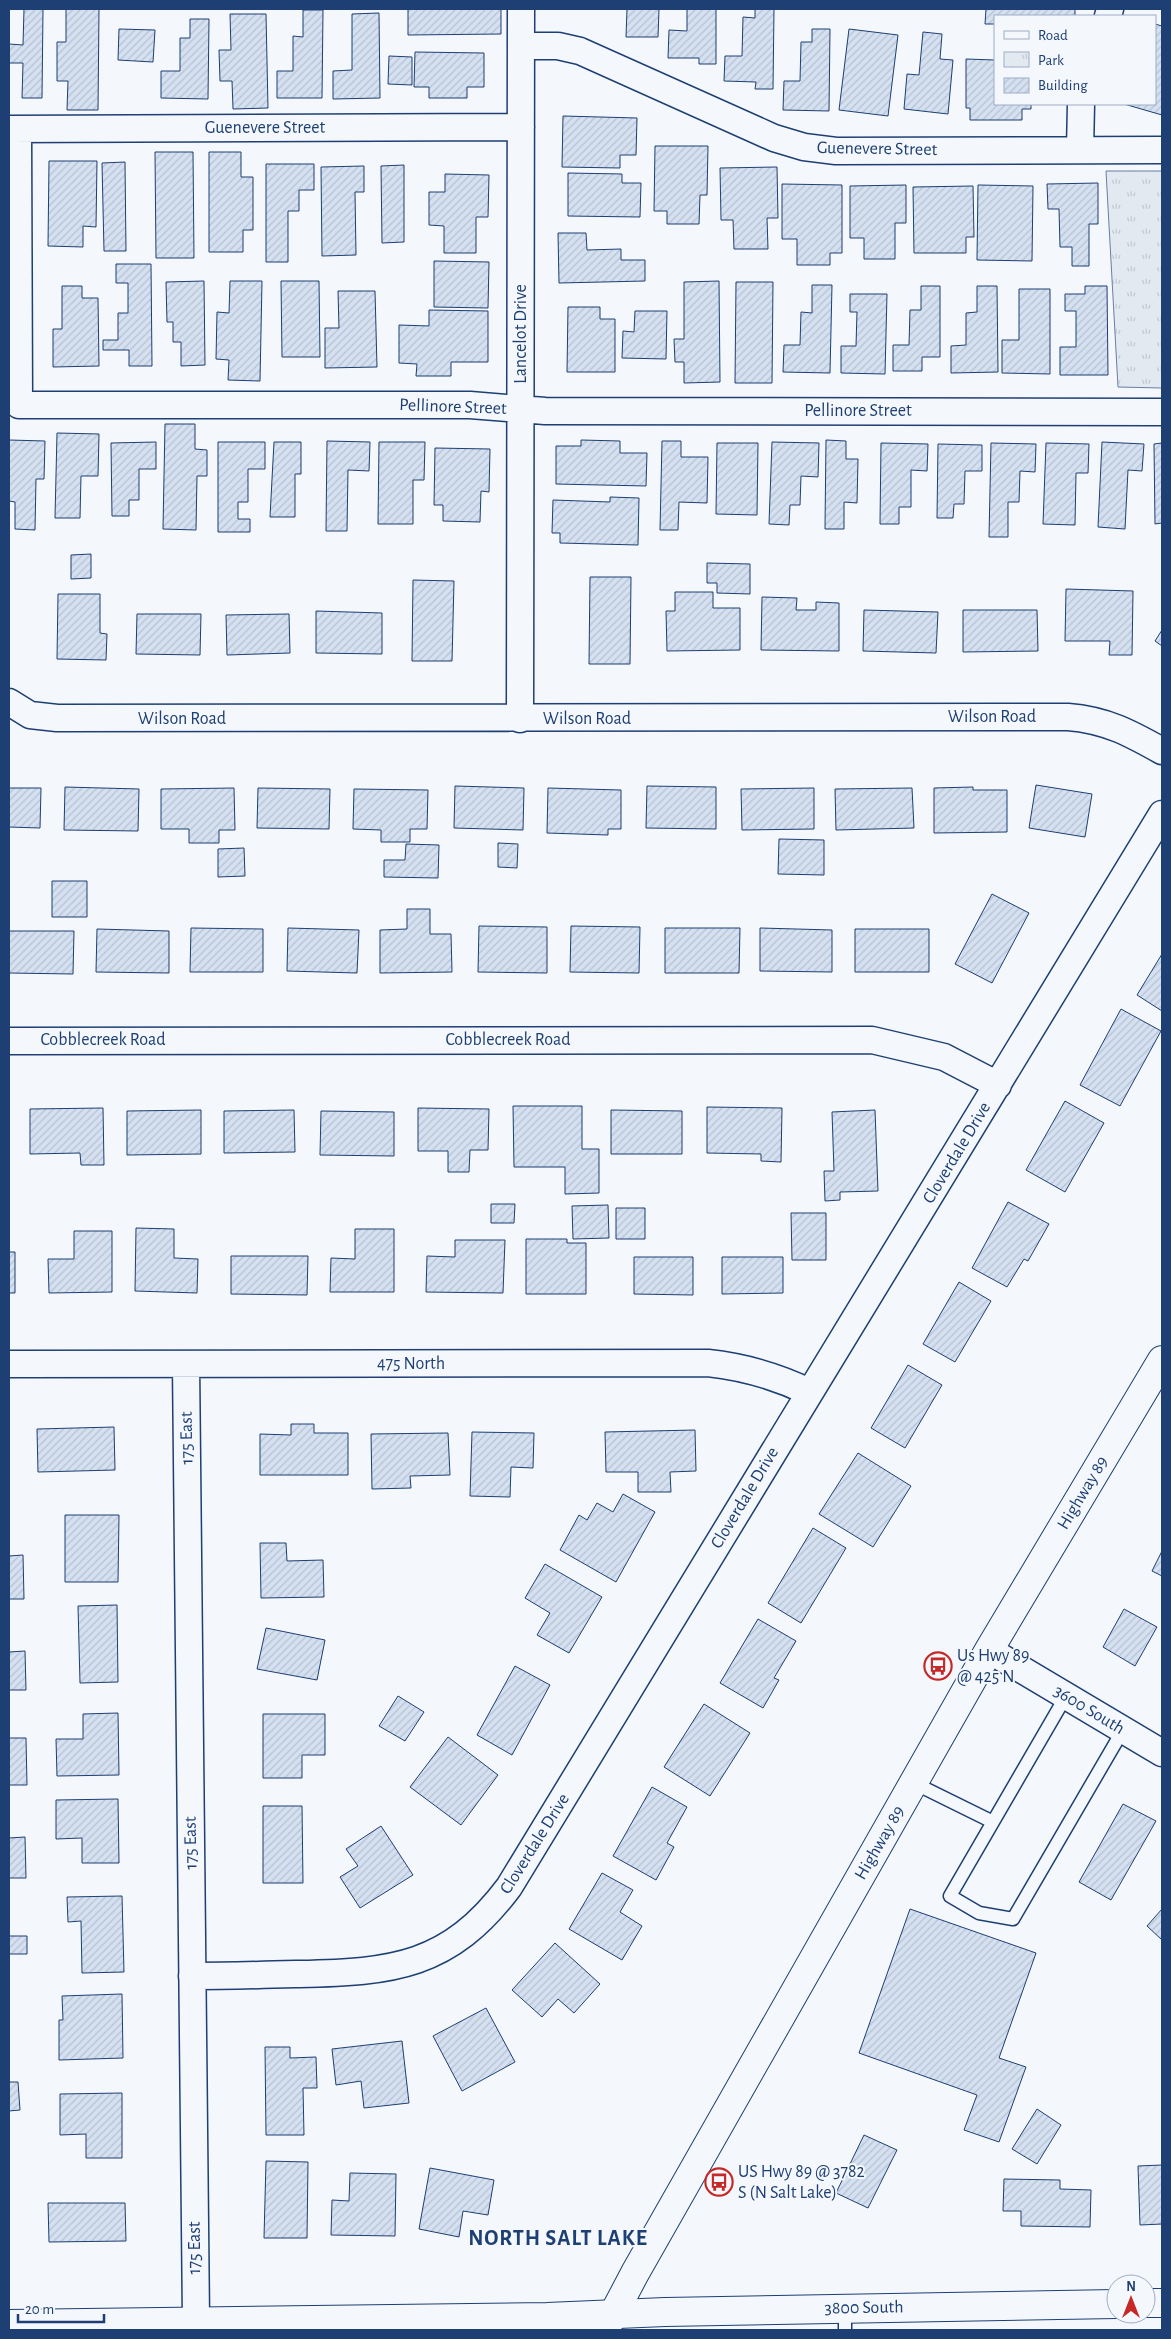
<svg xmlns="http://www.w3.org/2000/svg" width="1171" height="2339" font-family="'Alegreya Sans',sans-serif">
  <defs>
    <pattern id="park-tufts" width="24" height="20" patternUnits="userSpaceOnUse" patternTransform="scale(1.25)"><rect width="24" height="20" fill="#e3e9f0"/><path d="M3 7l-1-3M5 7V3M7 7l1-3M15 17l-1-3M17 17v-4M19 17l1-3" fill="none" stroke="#c2c9d1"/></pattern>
    <pattern id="building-hatch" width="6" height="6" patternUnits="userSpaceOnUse" patternTransform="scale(1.25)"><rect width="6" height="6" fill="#d5e0f0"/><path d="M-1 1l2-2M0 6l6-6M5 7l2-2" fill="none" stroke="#b6c1d1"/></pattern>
  </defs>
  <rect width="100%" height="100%" fill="#f4f7fb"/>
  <path fill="url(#park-tufts)" stroke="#687fa3" d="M1106 171H1162V388L1118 387Z"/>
  <path fill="url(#building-hatch)" stroke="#1d3f73" d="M24 9H43L42 98H22L23 63H9V44L23 45Z
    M66 9H99L98 110H67L68 81H57V42H66Z
    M408 9H501V34L408 35Z
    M627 9H659L658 37H626Z
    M687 9H716V64H699V58H668L669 30 687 31Z
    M755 9H774L773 89H755L756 82 724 81 725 56H742L743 17 755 18Z
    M986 9H1075V16H995V24H985Z
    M303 10H323L322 98H277V71H293V36L303 37Z
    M379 13 380 98 333 99V71L352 70V14Z
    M230 14H266L268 108 233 109 232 81H220L219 50H231Z
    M190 19H209L208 99 161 98V71H180V38H190Z
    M1155 24 1162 26V115L1124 104H1155Z
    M119 29 155 30 153 62 118 60Z
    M812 29H830L829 111 783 110 784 81H800L801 42H812Z
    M849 29 898 35 888 116 839 110Z
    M923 32 942 34 940 59 953 60 948 114 904 109 907 74 919 75Z
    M415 52 484 53V87H467V98H429V87H414Z
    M389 56 412 57V85L388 84Z
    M966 59 995 60V104H1031V109H1022V120H970V108H966Z
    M563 116 637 118 636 155H620V168L562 167Z
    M655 146H708L707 195H700L699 224H667V211H654Z
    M155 152H193L194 258H156Z
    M209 152H241V177H253V230H243V252H209Z
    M49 161H97L96 227 83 226V247L48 246Z
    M125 162 126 251H104L102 163Z
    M266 164H314V190H299V211H288V262H266Z
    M404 165V242L382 243 381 166Z
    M364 166V192H355L356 255 322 256 321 167Z
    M777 167 778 218H767L768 249H734L733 220H721L720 168Z
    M568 173 622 174V183H641L640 217 568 216Z
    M445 174 489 175 488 217H476V253H444V226L429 225V192H445Z
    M1098 183V224H1089V266H1072V247H1060L1059 209H1048L1047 184Z
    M782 184 842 185V253H830V265H797V239H782Z
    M906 185V223H895V259H864V238H850V186Z
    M978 185 1033 186 1032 261 977 260Z
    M973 186 974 237H966V253H914L913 187Z
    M558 233H586L587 250 621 249V260H645V281L559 283Z
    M434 261 489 262 488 308 434 307Z
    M116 264H151L152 366H129V350H103V340H118V313H128V283H116Z
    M204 281 205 365 181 366V342H173V322H167L166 282Z
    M230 281H262L260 381 228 380 229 360 216 359 217 312 229 313Z
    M281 281H319L320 357H282Z
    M719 281 720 382 684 383V362H675L674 339H684V282Z
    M736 282H773L772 383H735Z
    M812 285H832L830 373 783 372 784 345H800L801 312 812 313Z
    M62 286H82V298H98L99 366 53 367V329H62Z
    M921 286H940V357H922V371H893V345H909L910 310H921Z
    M977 286H997L998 372 951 373V346L966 345V313L977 312Z
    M1085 286H1107L1108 375H1060V347H1076V311H1065V294H1085Z
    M1019 289H1050V374L1002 373V340H1019Z
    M338 291H375L377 367 325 368V328H339Z
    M850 294H887L885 374 841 373V346H856L857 312H850Z
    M568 307H600V319H615V372H567Z
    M429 310 488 311V362H451V376H416L417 364 399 363V325L429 326Z
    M635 311H667L666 359 622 358 623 331 634 332Z
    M165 424H195V449L207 450V476H197L196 530 163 529Z
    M57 433 99 434 98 476H81L80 518H55Z
    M9 440 45 441 44 479H36L35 530 15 529V502L9 501Z
    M581 440 620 441V453H647L646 486 556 484V446H581Z
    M826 440 846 441V459H858L857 503 844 502V529H825Z
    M327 441 370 442 369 471 348 470 347 531H326Z
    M662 441H681V457H708L707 503 679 502 678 530H660Z
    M156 442V469H139V500H129V516H112L111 443Z
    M218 442H265V469H248V502H238V519H250V532H218Z
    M274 442H301V474H295V517H270Z
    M379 442H425L424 480H413V524H378Z
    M772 442 819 443 818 477 801 476 800 505H790L789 525 769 524Z
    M1102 442 1144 444 1142 471 1128 470 1125 529 1098 527Z
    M717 443H758L757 515 716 514Z
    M881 443 928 444 927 471 911 470V507H899V524H880Z
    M991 443 1036 444 1035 472 1020 471 1019 502H1008V537H989Z
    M1046 443 1089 444 1088 473H1076L1075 525 1043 524Z
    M1162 443V523L1155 524 1154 444Z
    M938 444 982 445V471H965L964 504H954L953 518H937Z
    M435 448 490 449 489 492 481 491 480 522 443 521V505H434Z
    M610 497 639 498 638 545 560 543V533H552L553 500 610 502Z
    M91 554V578L71 579V555Z
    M707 563 750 564V594L717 593V583H707Z
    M590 577H631L630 664H589Z
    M413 580 454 581 452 661H412Z
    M1066 589 1133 591 1132 655H1109L1110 641H1065Z
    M675 592H713V608H740V650L667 651 666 611H675Z
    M58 594H100V633L107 634 106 660 57 659Z
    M762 597 797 598 796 610H816V602L839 603V651L761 650Z
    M864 610 938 612 936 653 863 651Z
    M963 610H1037L1038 651 963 652Z
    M316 611 382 613V654L316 653Z
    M137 614H201L200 655 136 654Z
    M289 614 290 653 227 655 226 615Z
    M1162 630V646L1155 641Z
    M1036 785 1092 794 1085 837 1029 828Z
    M455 786 524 788 523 830 454 828Z
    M647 786 716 787V829L646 828Z
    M65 787 139 789 138 831 64 830Z
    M973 787V790H1007V832L934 833V788Z
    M9 788H41L40 828 9 827Z
    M234 788 235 830H219V843H189V829H161V789Z
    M258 788 330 789 329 829 257 828Z
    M548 788 621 790V829H608V835L547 833Z
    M814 788V829L742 830 741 789Z
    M912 788 914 828 836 830 835 789Z
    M354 789 428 790 427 829H410V842H381V830L353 829Z
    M779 839 824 840V875L778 874Z
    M498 843 518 844 517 868 498 867Z
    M406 844 439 845 438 878 384 877V860H405Z
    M244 848 245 876 218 877V849Z
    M52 881H87V917H52Z
    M992 894 1029 913 992 983 955 964Z
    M407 909H430V934H451L452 972 380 973V930L407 929Z
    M479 926 547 927V973L478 972Z
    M571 926 640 927 639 973 570 972Z
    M191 928 263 929V972H190Z
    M288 928 359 930 357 973 287 971Z
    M665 928H740L739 973H665Z
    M760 928 832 930V972L760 971Z
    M97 929 169 931V973L96 972Z
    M855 929H929V972H855Z
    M9 931H74L73 974 9 973Z
    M1162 954V1011L1137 995Z
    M1121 1009 1161 1031 1120 1106 1080 1085Z
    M1065 1101 1104 1123 1065 1192 1026 1170Z
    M513 1106H582V1149H599V1193L565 1194V1167H514Z
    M707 1107 782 1108 781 1162 761 1161V1154L707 1153Z
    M103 1108 104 1165H81L80 1153 30 1154V1109Z
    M418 1108 489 1109 488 1150H470L469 1172H448V1151H418Z
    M201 1110V1154L127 1155V1111Z
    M294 1110 295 1152 224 1153V1111Z
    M611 1110 682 1111V1154H611Z
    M875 1110 878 1191 840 1192V1200L825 1201 824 1171H834L832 1112Z
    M321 1111 394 1112V1156L320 1155Z
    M1008 1202 1049 1224 1028 1261 1024 1259 1007 1287 972 1268Z
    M491 1204H515L514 1223H491Z
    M608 1205 609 1238 573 1239 572 1206Z
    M616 1208H645V1239H616Z
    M791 1213H826V1260H792Z
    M136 1228 174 1229V1258L198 1259 197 1293 135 1291Z
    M355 1229H394V1292H330L331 1258 355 1259Z
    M74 1231H112V1292L49 1293 48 1259H74Z
    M526 1239H567V1243H586V1294H526Z
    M455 1240H505L503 1293 426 1292 427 1256 455 1257Z
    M9 1252H15V1293H9Z
    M231 1256H308L307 1295 231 1294Z
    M634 1257H693V1295L634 1294Z
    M722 1257H783V1293L722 1294Z
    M959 1282 991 1301 955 1362 923 1344Z
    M908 1365 942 1385 905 1448 871 1428Z
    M291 1424H314V1433H348V1475H260V1434L291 1435Z
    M114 1427 115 1470 38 1472 37 1429Z
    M695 1430 696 1471 670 1472 671 1492H638V1472H606L605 1432Z
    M472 1432 534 1433 533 1468 511 1467 510 1497 470 1496Z
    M448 1433 450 1475 410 1476 411 1488 372 1489 371 1434Z
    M858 1453 911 1486 873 1547 819 1514Z
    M623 1494 655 1512 616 1582 560 1550 579 1515 587 1520 597 1503 613 1512Z
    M65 1515H119L118 1582H65Z
    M813 1528 846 1548 801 1623 768 1603Z
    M260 1543H286L287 1561 323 1560 324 1597 261 1598Z
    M1162 1551V1576L1152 1571Z
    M23 1555 24 1599H9V1556Z
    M545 1564 602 1597 569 1653 537 1635 550 1613 525 1598Z
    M117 1605 118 1682 80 1683 78 1606Z
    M1124 1609 1157 1627 1135 1666 1103 1647Z
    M758 1619 796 1641 774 1678 779 1680 763 1708 720 1683Z
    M266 1628 325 1640 317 1680 257 1669Z
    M25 1651 26 1690H9V1652Z
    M515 1666 550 1685 512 1755 477 1735Z
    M398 1696 424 1712 405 1741 379 1726Z
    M704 1704 750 1733 710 1796 664 1767Z
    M118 1713 119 1775 57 1776 56 1739H83V1714Z
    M263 1714H325V1755H302V1778H263Z
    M448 1737 498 1775 461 1825 410 1787Z
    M9 1738H26L27 1785H9Z
    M652 1787 687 1807 667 1843 674 1847 656 1880 613 1856Z
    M118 1799 119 1863H82V1838L56 1839V1800Z
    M1123 1804 1156 1821 1111 1900 1079 1882Z
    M263 1806H302L303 1883H263Z
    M381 1826 413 1875 360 1908 340 1877 358 1866 346 1849Z
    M25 1837 26 1878H9V1838Z
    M602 1873 633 1890 620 1912 642 1926 622 1960 569 1929Z
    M122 1896 124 1972 82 1973 81 1921 68 1922 67 1897Z
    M910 1909 1036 1953 999 2058 1026 2067 999 2142 964 2130 977 2095 859 2053Z
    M1162 1909V1940L1147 1926Z
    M9 1936H27V1954H9Z
    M555 1943 600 1984 574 2013 558 1999 542 2017 512 1990Z
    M122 1994 123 2058 59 2060V2020H63L62 1996Z
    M486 2008 515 2062 462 2091 433 2036Z
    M402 2041 409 2103 364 2108 361 2081 336 2085 332 2049Z
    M265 2047H290V2058L316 2057 317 2088H303L304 2135H266Z
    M9 2082H18L20 2110 9 2111Z
    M122 2093V2158H86V2134L60 2135V2094Z
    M1037 2109 1061 2125 1037 2164 1012 2149Z
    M864 2135 897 2150 868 2208 836 2193Z
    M266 2161 308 2162 307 2238H264Z
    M1162 2165V2224L1140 2225 1138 2166Z
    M430 2168 494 2180 488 2215 463 2211 459 2237 419 2229Z
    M350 2173 396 2174 395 2236 331 2235 332 2200 349 2201Z
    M1004 2179 1060 2180V2189L1091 2190 1090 2227 1021 2226V2211H1003Z
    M48 2203H125L126 2241 49 2242Z"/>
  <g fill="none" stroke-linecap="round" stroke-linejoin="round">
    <g stroke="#1d3f73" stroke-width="15">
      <path id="service" d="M1066 1696 950 1896 979 1913 1013 1919 1123 1730
        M914 1783 993 1822
        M845 2309V2330"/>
    </g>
    <g stroke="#1d3f73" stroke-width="29">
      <path id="minor" d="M1108 16 1110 9
        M523 46H558L580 51 774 138 804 147 836 151 1162 150
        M9 129 521 127
        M18 129 19 405H470L545 411 1162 412
        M1080 150 1081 104
        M9 702 30 715 57 718 1068 717C1106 720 1130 733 1162 751
        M520 719 521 9
        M9 1041 872 1040 944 1057 998 1085
        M9 1364 708 1363C745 1367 776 1376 809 1392
        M186 1364 196 2321
        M989 1650 1162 1753
        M192 1976C228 1976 263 1975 299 1974 393 1972 449 1967 509 1887L1162 814"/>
    </g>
    <g stroke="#1d3f73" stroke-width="30">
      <path id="tertiary" d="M1146 2303H1162
        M9 2324 547 2317 665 2312 1116 2304"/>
    </g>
    <g stroke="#1d3f73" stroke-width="30">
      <path id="primary" d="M605 2330 635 2273 989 1650 1162 1360"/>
    </g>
    <use href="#service" stroke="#f4f7fb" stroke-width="12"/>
    <use href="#minor" stroke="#f4f7fb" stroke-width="26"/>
    <use href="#tertiary" stroke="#f4f7fb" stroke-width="28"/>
    <use href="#primary" stroke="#f4f7fb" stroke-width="28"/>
  </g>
  <defs>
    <g id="bus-ring" transform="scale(1.4375)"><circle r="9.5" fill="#f4f7fb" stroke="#c62828" stroke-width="1.5"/><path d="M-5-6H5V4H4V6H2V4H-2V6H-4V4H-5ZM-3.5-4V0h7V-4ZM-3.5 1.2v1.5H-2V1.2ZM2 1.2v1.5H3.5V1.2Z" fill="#c62828"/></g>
  </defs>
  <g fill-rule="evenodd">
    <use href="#bus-ring" x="938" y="1666"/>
    <use href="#bus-ring" x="719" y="2182"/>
  </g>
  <g text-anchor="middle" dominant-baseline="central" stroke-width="4" stroke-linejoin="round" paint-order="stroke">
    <g font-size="18" fill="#1d3f73" stroke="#f4f7fb">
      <text x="265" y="128">Guenevere Street</text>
      <text transform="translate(877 149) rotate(1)">Guenevere Street</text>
      <text transform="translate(521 334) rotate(-90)">Lancelot Drive</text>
      <text transform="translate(453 407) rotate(2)">Pellinore Street</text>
      <text x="858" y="411">Pellinore Street</text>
      <text x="992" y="717">Wilson Road</text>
      <text x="182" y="719">Wilson Road</text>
      <text x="587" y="719">Wilson Road</text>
      <text x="103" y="1040">Cobblecreek Road</text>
      <text x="508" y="1040">Cobblecreek Road</text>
      <text transform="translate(957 1153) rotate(-59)">Cloverdale Drive</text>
      <text x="411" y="1364">475 North</text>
      <text transform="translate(187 1438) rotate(-91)">175 East</text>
      <text transform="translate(1083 1493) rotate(-59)">Highway 89</text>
      <text transform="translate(745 1498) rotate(-59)">Cloverdale Drive</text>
      <text transform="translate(1089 1710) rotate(31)">3600 South</text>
      <text transform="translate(191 1843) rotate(-91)">175 East</text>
      <text transform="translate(880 1843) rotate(-60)">Highway 89</text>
      <text transform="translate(535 1844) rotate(-58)">Cloverdale Drive</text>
      <text transform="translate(195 2248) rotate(-90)">175 East</text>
      <text transform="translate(864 2308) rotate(-1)">3800 South</text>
    </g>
    <g font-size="18" fill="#1d3f73" stroke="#f4f7fb" text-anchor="start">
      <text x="957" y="1656">Us Hwy 89<tspan x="957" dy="21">@ 425 N</tspan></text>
      <text x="738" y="2172">US Hwy 89 @ 3782<tspan x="738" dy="21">S (N Salt Lake)</tspan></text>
    </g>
    <g font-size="22" font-weight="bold" letter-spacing="1" fill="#1d3f73" stroke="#f4f7fb">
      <text x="558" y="2238">NORTH SALT LAKE</text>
    </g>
  </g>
  <rect width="1171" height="2339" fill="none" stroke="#1d3f73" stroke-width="20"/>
  <rect x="994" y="15" width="162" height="90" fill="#f4f7fb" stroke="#9eadc5"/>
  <rect x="1004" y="31" width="25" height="8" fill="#f4f7fb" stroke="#9eadc5"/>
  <text x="1038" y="40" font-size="15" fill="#1d3f73">Road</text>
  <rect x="1004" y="52" width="25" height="15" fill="url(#park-tufts)" stroke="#9eadc5"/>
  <text x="1038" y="65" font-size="15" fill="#1d3f73">Park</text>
  <rect x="1004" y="78" width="25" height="15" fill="url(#building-hatch)" stroke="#9eadc5"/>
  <text x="1038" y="90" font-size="15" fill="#1d3f73">Building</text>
  <g transform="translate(1131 2299)"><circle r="24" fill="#f4f7fb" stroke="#9eadc5"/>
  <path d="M0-4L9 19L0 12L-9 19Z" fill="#c62828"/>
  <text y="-8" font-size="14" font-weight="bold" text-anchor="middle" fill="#1d3f73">N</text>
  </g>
  <path d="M18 2314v8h86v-8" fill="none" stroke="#1d3f73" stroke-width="2.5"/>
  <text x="25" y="2314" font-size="15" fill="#1d3f73" stroke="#f4f7fb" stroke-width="4" paint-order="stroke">20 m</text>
</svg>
